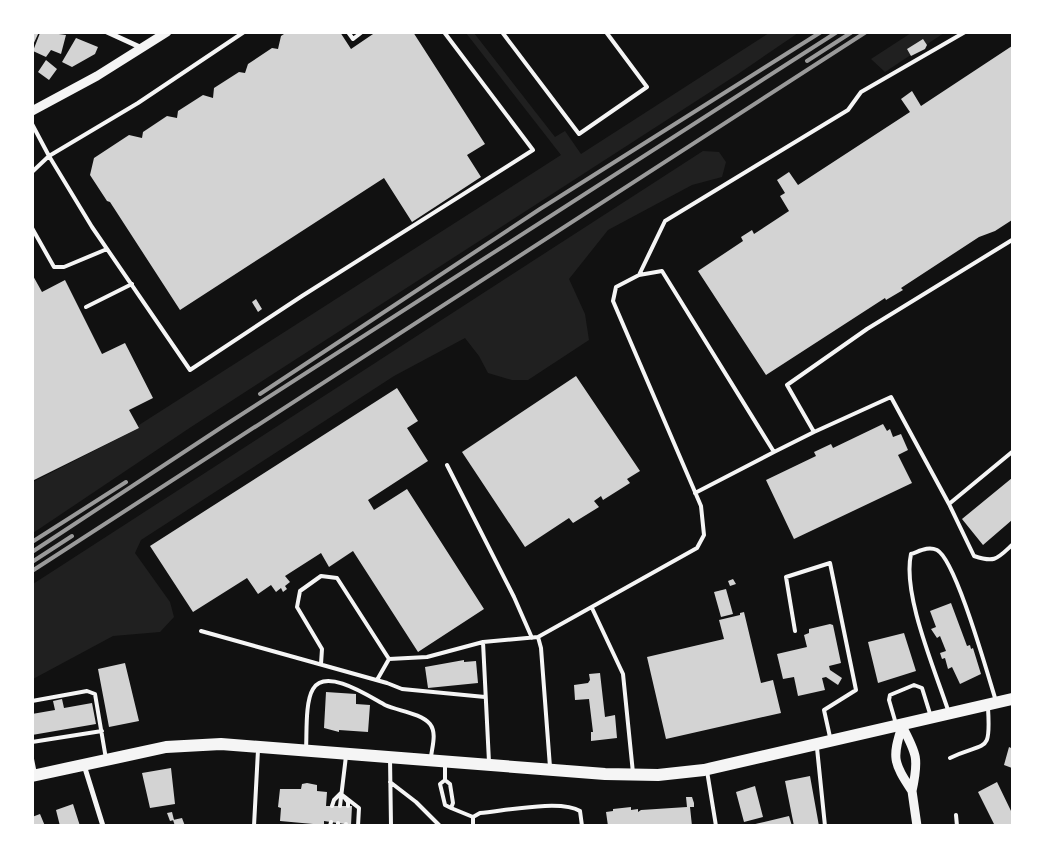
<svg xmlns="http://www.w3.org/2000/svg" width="1045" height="858" font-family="'Sofia Sans Condensed',sans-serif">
  <rect width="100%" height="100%" fill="#111"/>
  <path fill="#202020" d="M466 33H474L555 137 565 131 581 154 769 33H798L738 74 191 427 33 533V482L139 428V425L561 155Z
    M911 33H944L885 72 871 59Z
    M703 151 719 152 726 162 722 177 692 185 608 230 569 279 585 314 589 340 528 380H512L488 373 479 356 465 338 394 376 141 540 135 553 170 602 174 617 160 632 113 636 33 679V584Z"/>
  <path fill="#d3d3d3" d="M32 32H39L32 47Z
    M44 32 66 35 61 54 51 50 46 57 33 51 40 33Z
    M287 32H340L351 49 376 32H413L485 144 467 155 481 177 412 222 384 178 180 310 110 202 107 201 90 175 94 158 129 135 142 138 143 132 167 116 177 118 178 111 203 95 213 98 214 88 239 72 245 73 248 64 272 48 278 49 281 36Z
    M76 38 98 47 95 54 72 67 62 62Z
    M923 39 927 45 925 49 911 56 907 49Z
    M1012 46V220L995 231 979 237 901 288 903 290 886 300 885 298 766 375 698 271 743 241 741 237 752 230 754 234 789 211 780 196 785 193 777 180 789 172 798 185 910 112 901 99 912 91 921 106Z
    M46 60 57 69 49 80 38 72Z
    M32 274 42 292 65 280 102 354 125 343 153 398 129 410 139 428 32 481Z
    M256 299 262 309 258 312 252 302Z
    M576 376 640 471 627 479 630 483 603 500 601 496 594 501 599 507 573 523 569 518 525 547 462 452Z
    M397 388 418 421 407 428 428 461 368 500 374 510 407 489 484 609 418 652 353 551 329 567 321 553 285 576 290 582 285 586 287 589 283 592 281 588 276 592 271 585 258 594 247 578 193 612 150 546Z
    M883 424 887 431 890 429 893 437 901 434 908 450 898 455 912 483 794 539 766 480 816 456 814 452 831 444 833 448Z
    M1012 478V520L983 545 962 519Z
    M733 579 736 584 730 586 728 581Z
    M726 589 733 614 721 617 714 592Z
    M951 603 967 646 970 645 971 649 973 648 981 674 960 684 952 667 948 669 945 658 942 659 940 653 946 651 940 636 937 638 931 629 936 627 930 611Z
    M744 612 761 683 773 680 781 713 666 739 647 657 724 639 719 620 740 615V613Z
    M830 624 833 625 841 663 829 666 830 670 842 678 838 685 826 677 822 678 825 690 798 696 794 677 783 679 777 654 807 647 804 635 809 633V629Z
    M904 633 916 671 878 683 868 642Z
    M464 660V662L476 661 478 683 428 688 425 667Z
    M125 663 139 721 109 727 98 669Z
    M600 673 605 717 615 715 617 738 591 741V732H593L589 699 575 700 574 685 588 683 590 680 589 674Z
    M326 692 356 694V704L370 705 368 732 339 730V732L324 728Z
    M62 699 64 708 92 703 96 724 32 735V714L55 710 53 701Z
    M1012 744V768L1004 765 1009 747 1011 748Z
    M171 768 175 804 150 808 142 773Z
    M810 776 819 826H794L785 781Z
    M997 782 1012 813V826H995L978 792Z
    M307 783 317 785V791L327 792 326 806H352L351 825 324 821V825L280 821 281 808 278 807 280 789H301L302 784Z
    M755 786 763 817 744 822 736 792Z
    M686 797H692L694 803V807H690L692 826H608L606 812 613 811V809L631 807V810L638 809V812L641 810 687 807Z
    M73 804 80 826H60L56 810Z
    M172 812 174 820 170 821 167 813Z
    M40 814 45 826H32V817Z
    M789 816 792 826H751V825Z
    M182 818 185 826H175L173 820Z"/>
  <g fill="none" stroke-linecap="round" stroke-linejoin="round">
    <path stroke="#f5f5f5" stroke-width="4" d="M244 32 138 103 49 156 92 227 190 370 302 296 533 150 444 32
      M348 32 353 39 362 32
      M502 32 579 134 647 87 606 32
      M32 124 49 156 32 172
      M32 228 54 267H64L107 249
      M1012 240 867 329 787 385 814 432 891 397 949 504 1012 452
      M639 275 665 221 848 110 861 92 965 32
      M86 307 132 284
      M447 465 514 597 532 638
      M695 493 774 452
      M949 504 974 556C995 563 997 559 1012 545
      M592 608 623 674 633 773
      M201 631 387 683 402 689 485 697
      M795 631 786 577 830 563 856 690 824 710 830 737
      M483 642 489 762
      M389 659 427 657 483 642 538 637
      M321 664 322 649 297 607 300 591 321 576 337 578 389 659
      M377 680 389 659
      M32 701 87 691 95 694 106 759
      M948 710C935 670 902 594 911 554 920 551 928 546 937 550 956 560 988 676 996 701
      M896 724 889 700 890 695 914 685 922 688 931 717
      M32 742 102 731
      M817 748 825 826
      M306 749C307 733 305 702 313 689 326 667 370 697 385 705 398 711 421 713 430 724 437 733 432 747 431 757
      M390 758 391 826
      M950 758C986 741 991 755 988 708
      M32 759 35 774
      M445 763V780L440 784 445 805 451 808 453 803 450 784 445 780
      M550 767 541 648 538 637 697 548 704 535 701 506 613 301 616 287 639 275 662 271 774 452 814 432
      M707 771 716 826
      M390 782 416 802 440 826
      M341 794 359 808 358 826
      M344 797 348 802V806
      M332 806 334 800 341 793
      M340 806 346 756
      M451 808 473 817 480 813C504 811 561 799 580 811L582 826
      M956 815 957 826
      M473 817V826
      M254 826 258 750
      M330 826 331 822
      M338 826V823
      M346 826V824"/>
    <path stroke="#f5f5f5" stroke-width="5" d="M107 32 142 48
      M84 765 103 826"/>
    <path stroke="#f5f5f5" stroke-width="9" d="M32 111 97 76 167 32
      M902 726C917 754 919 759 912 791 893 762 892 758 902 726Z
      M912 791 917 826"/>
    <path stroke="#f5f5f5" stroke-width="12" d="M32 776 166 747 221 744 605 774 658 775 704 770 1012 699"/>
    <path stroke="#9a9a9a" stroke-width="4" d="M807 61 852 32
      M260 394 540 209 821 32
      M32 542 126 482
      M32 552 222 427 837 32
      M32 562 72 536
      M32 571 866 32"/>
  </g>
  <rect width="1045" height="858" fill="none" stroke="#ffffff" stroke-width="68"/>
</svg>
